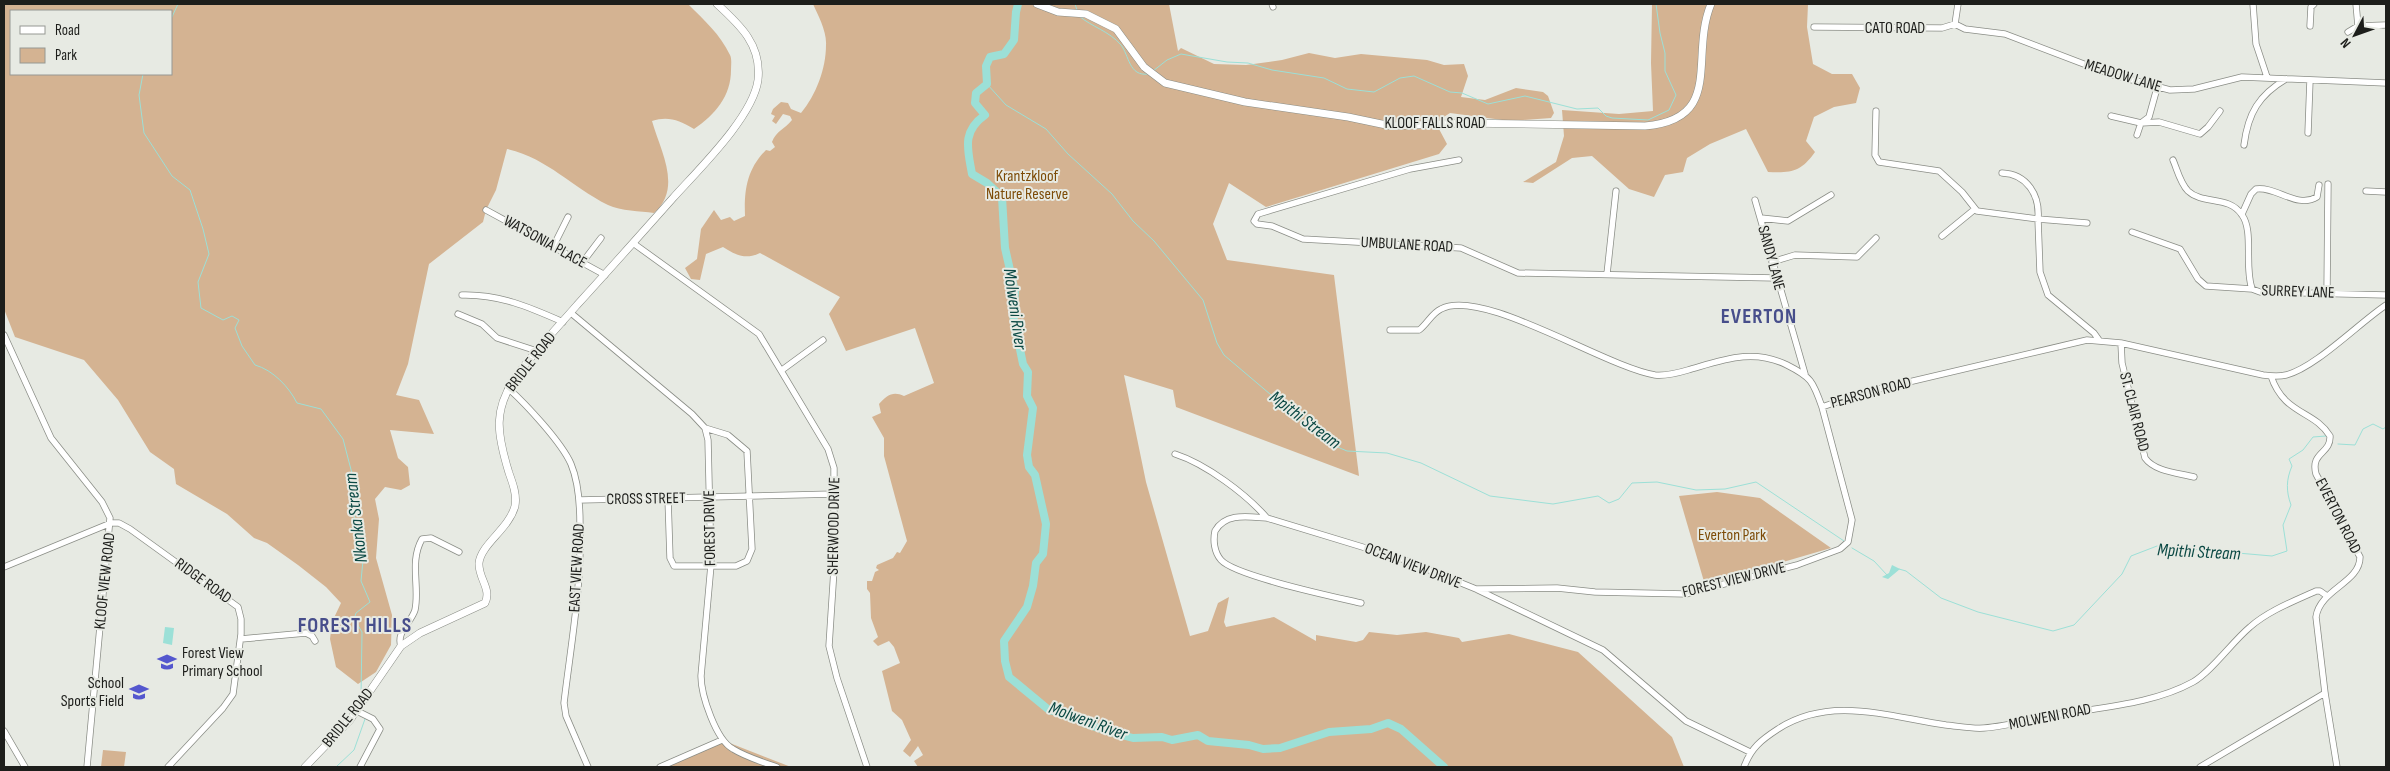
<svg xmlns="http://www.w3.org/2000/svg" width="2390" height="771" font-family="'Sofia Sans Condensed',sans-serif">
  <rect width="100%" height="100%" fill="#e7eae3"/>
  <path fill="#d4b392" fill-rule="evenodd" d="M4 4H688C704 20 720 34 730 55 732 59 731 65 731 70 731 96 715 115 694 129 679 120 668 116 652 121 660 150 683 188 654 213 640 211 621 211 608 205 570 186 549 159 507 149L496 190 486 210 483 222 429 264 408 364 396 395 419 400 434 434 390 430 398 458 408 467 410 485 401 490 385 487 375 499 379 519 376 558 392 615 391 645 376 672 358 684 336 667 330 639 332 622 341 603 326 587 298 565 267 543 254 538 227 514 176 484 174 469 150 452 118 400 84 360 15 337 4 309ZM11 11H171V74H11Z
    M813 4H1169L1178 51 1181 48 1214 64 1246 65 1282 60 1309 53 1335 58 1361 54 1427 60 1444 65 1464 64 1468 76 1461 97 1485 100 1516 88 1543 92 1548 96 1554 113 1551 118 1510 121 1450 113 1439 120V129L1447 144 1439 154 1266 207 1229 183 1213 224 1227 260 1334 275 1359 476 1176 407 1173 390 1124 375 1146 482 1190 636 1208 631 1218 603 1229 597 1224 622 1226 627 1274 617 1316 641V635L1356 642 1363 640 1369 632 1397 635 1426 632 1459 638 1462 642 1509 634 1578 652 1672 737 1684 767H918L914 761 923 755 918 746 910 757 903 751 911 740 902 720 892 711 882 671 900 663 894 647 889 641 878 646 873 641 878 637 871 618 870 593 867 589V581H872L875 572 879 570 876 568 877 565 893 558 897 552 900 553 907 541 884 456V438L872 417 881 413 879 404C887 395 893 391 904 396L934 383 915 328 846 351 829 314 840 297 760 253C746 260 735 255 723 247L706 254 700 280 691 279 685 268 697 259 701 229 714 210 721 220 730 217 734 221 745 216C744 190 747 169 766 150L770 151 775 147 772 142C776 131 785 129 792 120L790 116 783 114 776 124 772 121 775 116 771 114 773 109 781 102 788 103 791 109 801 113C816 95 826 69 826 45 827 32 818 15 813 4Z
    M1652 4H1808L1807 27 1813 64 1832 74H1852L1860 88 1856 103 1834 107 1814 117 1806 141 1815 152C1801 172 1791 173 1768 172L1746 129 1710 144 1687 158 1683 172 1665 175 1654 197 1629 189 1592 156 1572 158 1533 183 1523 182 1556 162 1564 136 1562 110 1619 114 1653 111 1651 63Z
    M1717 492 1760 498 1831 548 1705 585 1679 496Z
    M722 740 791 767H663Z
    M103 750 126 752 124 767H101Z"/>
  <path fill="#9ce0d7" d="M1892 565 1900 569 1888 579 1882 577 1889 573Z
    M165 627 174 628 172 645 163 643Z"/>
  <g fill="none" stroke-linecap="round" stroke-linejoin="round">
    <path stroke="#9ce0d7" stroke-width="1" d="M1075 4 1077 10
      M1079 16C1092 27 1109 31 1121 45 1129 55 1129 77 1148 74
      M171 19 178 4
      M1153 71 1167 60 1181 54 1227 62 1248 63 1272 70 1324 78 1347 89 1374 92 1400 78 1414 76 1450 92 1462 93 1488 104 1525 96 1577 109 1598 108 1606 116 1612 118 1648 120 1669 110 1676 95 1665 71V53L1660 33 1656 4
      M143 74 139 95 144 133 172 176 190 190 203 229 209 254 198 282 201 308 223 320 232 316 239 320 235 328 242 346 255 365C273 370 289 387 297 403L321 409 343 439 355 485 354 513 356 532 359 537 358 545 364 549 361 581 370 602 356 613 354 619 362 632 361 698
      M987 84 1006 105 1046 129 1068 154 1112 194 1133 221 1154 241 1203 300 1217 343 1224 355 1310 428 1335 446 1347 451 1387 453 1421 463 1490 496 1553 504 1598 496 1609 503 1619 499 1632 483 1657 482 1696 490 1725 489 1756 482 1844 541
      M2338 444 2355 445 2363 429 2373 424 2383 429 2386 427
      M1852 548 1874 561 1887 575
      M1899 569 1906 571 1941 598 1978 612 2053 631 2074 625 2122 574 2131 556 2157 546 2272 556 2287 551 2283 525 2291 505C2286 491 2286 480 2292 466L2289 459 2303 450 2313 437 2326 436
      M336 767 354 750 365 719"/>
    <path stroke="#9ce0d7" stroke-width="8" d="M1018 4 1016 12 1014 40 1004 54 990 57 986 66 987 84 976 93 975 103 985 115C961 132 968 150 972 174L987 183 1002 197 1005 248 1015 292 1013 315 1023 364 1028 372 1027 396 1033 408 1027 455 1029 467 1035 475 1046 524 1043 554 1036 563 1033 586 1027 607 1004 641 1005 661 1009 677 1049 710 1072 715 1084 723 1110 732 1133 738 1162 737 1172 740 1198 735 1208 741 1249 745 1263 749 1280 748 1329 732 1371 729 1388 723 1401 729 1444 767"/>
    <g stroke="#8a8d86" stroke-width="7">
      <path id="minor" d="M1272 4 1273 7
        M2253 4 2256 44 2267 77
        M2356 4 2358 26
        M1955 24 1965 29 2005 34 2110 74 2170 90 2194 89 2242 77 2386 83
        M2310 26 2311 7 2314 4
        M1814 27 1942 28 1955 24 1958 4
        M2348 32 2358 26 2386 25
        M1876 111 1875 155 1879 162 1939 171 1962 192 1977 211 2038 219 2040 272 2048 295 2094 333 2099 340
        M2111 116 2141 123 2159 122 2200 134 2208 127 2220 111
        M2308 133 2310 80
        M2137 135 2141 123 2149 117 2157 88
        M2244 145C2248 113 2259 95 2286 79
        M1459 160 1410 169 1258 214 1254 221 1257 224 1272 226 1303 239 1461 248 1518 273 1776 278
        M2173 160C2177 169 2180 183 2188 191 2203 205 2229 195 2242 215 2254 231 2244 266 2252 289L2260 292 2386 295
        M2002 173C2027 174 2040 195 2038 219L2087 223
        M2366 191 2386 192
        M1755 200 1805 374
        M486 210 605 275
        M2242 214 2251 194 2256 189C2276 186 2297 209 2317 197L2319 185
        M1761 218 1788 221 1831 195
        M2132 232 2180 249 2198 279 2206 286 2252 289
        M1942 236 1975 209
        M633 243 759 334 828 449 834 468V569L829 646 837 678 867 767
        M553 247 568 217
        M1772 262 1795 255 1857 257 1876 238
        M582 263 601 238
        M1607 274 1616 191
        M2327 293 2328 184
        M462 295C499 294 529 307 563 322
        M571 313 692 414 705 428 708 440 711 565 701 676C701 695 716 740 733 749 746 757 762 762 777 767
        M458 314 482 324 497 338 537 351
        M1390 330H1419C1427 324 1432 313 1441 309 1482 287 1605 367 1655 375 1667 376 1678 373 1688 370 1723 360 1753 348 1787 365 1811 377 1813 381 1822 407L1862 393 2087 340 2121 343 2263 375C2270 376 2278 377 2286 375 2315 368 2359 323 2386 305
        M4 335 51 438 102 502 110 518 87 767
        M2121 343 2122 363 2145 458C2155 472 2179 473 2194 477
        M782 370 823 340
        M2271 376C2284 415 2314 410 2330 436 2331 454 2310 452 2316 474L2360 557C2360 583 2320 589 2316 617L2325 693 2337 767
        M508 388C526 404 562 443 571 464 579 483 580 505 580 525 582 585 571 644 564 703L566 716 588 767
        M1175 454C1206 464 1246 494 1267 518
        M668 498 670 558 674 566H736L747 561 752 549 747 451 728 435 705 428
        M579 500 834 494
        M4 567 111 523H119L130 529 238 607 241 619V634L233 694 223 708 168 767
        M1476 589 1557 588 1595 592 1686 594 1797 565 1840 549 1848 542 1852 520 1822 407
        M1361 603C1335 597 1235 576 1221 560 1214 552 1213 540 1215 531 1226 512 1249 517 1267 518L1402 559 1476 589 1603 650 1686 721 1750 752
        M241 639 306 633 312 636 315 641
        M401 646C396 632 411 623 415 610 420 587 409 562 422 539L431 538 459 552
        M357 711 373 719 380 729 360 767
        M4 731 25 767
        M660 767 722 740
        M1744 767C1751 748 1761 740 1778 729 1831 695 1889 717 1946 725 1958 726 1971 729 1984 728 2009 726 2033 719 2058 715 2102 707 2153 704 2193 682 2212 671 2232 642 2250 627 2268 611 2294 601 2316 591H2320L2327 596
        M2200 767 2325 693"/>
    </g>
    <g stroke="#8a8d86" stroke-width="8">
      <path id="major" d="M1037 4 1058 12 1086 14 1116 29 1144 67 1165 83 1245 102 1348 117 1391 126 1462 123 1645 126C1725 119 1689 57 1711 4
        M305 767 350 720 401 646 420 633 485 603C492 589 478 578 479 563 481 544 509 529 515 506 517 495 513 484 509 473 497 434 492 409 518 374 536 350 557 328 577 305 609 270 641 234 673 198 698 170 753 117 758 80 762 45 740 25 717 4"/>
    </g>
    <use href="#minor" stroke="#fff" stroke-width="5.5"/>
    <use href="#major" stroke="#fff" stroke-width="7"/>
  </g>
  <defs>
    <g id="school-bare" transform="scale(1.5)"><path d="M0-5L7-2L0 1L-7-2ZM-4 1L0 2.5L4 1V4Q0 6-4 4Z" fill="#5457ce" stroke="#e7eae3" stroke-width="2.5" paint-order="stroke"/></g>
  </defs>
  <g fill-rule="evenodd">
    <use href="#school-bare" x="167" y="662"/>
    <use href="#school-bare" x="139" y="692"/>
  </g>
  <g text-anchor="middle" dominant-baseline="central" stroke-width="4" stroke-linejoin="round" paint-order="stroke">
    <g font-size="16" fill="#1d1e1b" stroke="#e7eae3">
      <text x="1895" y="28">CATO ROAD</text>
      <text transform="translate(2123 76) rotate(17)">MEADOW LANE</text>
      <text x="1435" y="123">KLOOF FALLS ROAD</text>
      <text transform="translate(545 242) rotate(29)">WATSONIA PLACE</text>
      <text transform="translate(1407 245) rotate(3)">UMBULANE ROAD</text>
      <text transform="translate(1771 258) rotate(75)">SANDY LANE</text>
      <text transform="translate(2298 292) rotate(2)">SURREY LANE</text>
      <text transform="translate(531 362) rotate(-52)">BRIDLE ROAD</text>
      <text transform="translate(1871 393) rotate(-15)">PEARSON ROAD</text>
      <text transform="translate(2134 412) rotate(76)">ST. CLAIR ROAD</text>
      <text transform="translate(646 499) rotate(-1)">CROSS STREET</text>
      <text transform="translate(2338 516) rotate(63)">EVERTON ROAD</text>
      <text transform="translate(834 526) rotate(-89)">SHERWOOD DRIVE</text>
      <text transform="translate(710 528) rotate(-91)">FOREST DRIVE</text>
      <text transform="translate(1413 566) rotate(21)">OCEAN VIEW DRIVE</text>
      <text transform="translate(577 568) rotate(-87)">EAST VIEW ROAD</text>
      <text transform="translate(1734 580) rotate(-14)">FOREST VIEW DRIVE</text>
      <text transform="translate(105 581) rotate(-84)">KLOOF VIEW ROAD</text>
      <text transform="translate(203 581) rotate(36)">RIDGE ROAD</text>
      <text transform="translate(2050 717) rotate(-11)">MOLWENI ROAD</text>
      <text transform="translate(348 718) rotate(-51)">BRIDLE ROAD</text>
    </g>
    <g font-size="16" fill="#7d4b07" stroke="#e7eae3">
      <text x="1027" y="176">Krantzkloof<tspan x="1027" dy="18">Nature Reserve</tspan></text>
      <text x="1732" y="535">Everton Park</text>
    </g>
    <g font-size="16" fill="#1d1e1b" stroke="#e7eae3" text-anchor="start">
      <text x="182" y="653">Forest View<tspan x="182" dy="18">Primary School</tspan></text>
      <text x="124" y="683" text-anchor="end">School<tspan x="124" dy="18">Sports Field</tspan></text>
    </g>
    <g font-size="18" font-style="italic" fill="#0b4944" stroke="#e7eae3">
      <text transform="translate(1015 309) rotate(82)">Molweni River</text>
      <text transform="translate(1305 420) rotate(37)">Mpithi Stream</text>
      <text transform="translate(356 518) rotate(-97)">Nkonka Stream</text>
      <text transform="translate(2199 552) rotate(3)">Mpithi Stream</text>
      <text transform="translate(1088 721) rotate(20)">Molweni River</text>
    </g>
    <g font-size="21" font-weight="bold" letter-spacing="1" fill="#474e8b" stroke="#e7eae3">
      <text x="1759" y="316">EVERTON</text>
      <text x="355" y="625">FOREST HILLS</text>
    </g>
  </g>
  <rect width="2390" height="771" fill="none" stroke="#1d1e1b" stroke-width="10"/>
  <rect x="10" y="10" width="162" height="65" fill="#e7eae3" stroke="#969893"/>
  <rect x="20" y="26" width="25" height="8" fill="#ffffff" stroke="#969893"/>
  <text x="55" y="35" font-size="15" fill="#1d1e1b">Road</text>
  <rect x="20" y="48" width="25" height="15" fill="#d4b392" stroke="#969893"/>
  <text x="55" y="60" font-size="15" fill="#1d1e1b">Park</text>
  <g transform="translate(2355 35) rotate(229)" stroke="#e7eae3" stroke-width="4" paint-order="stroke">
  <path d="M0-4L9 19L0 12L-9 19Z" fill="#1d1e1b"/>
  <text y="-8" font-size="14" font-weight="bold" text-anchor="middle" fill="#1d1e1b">N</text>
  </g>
</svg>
